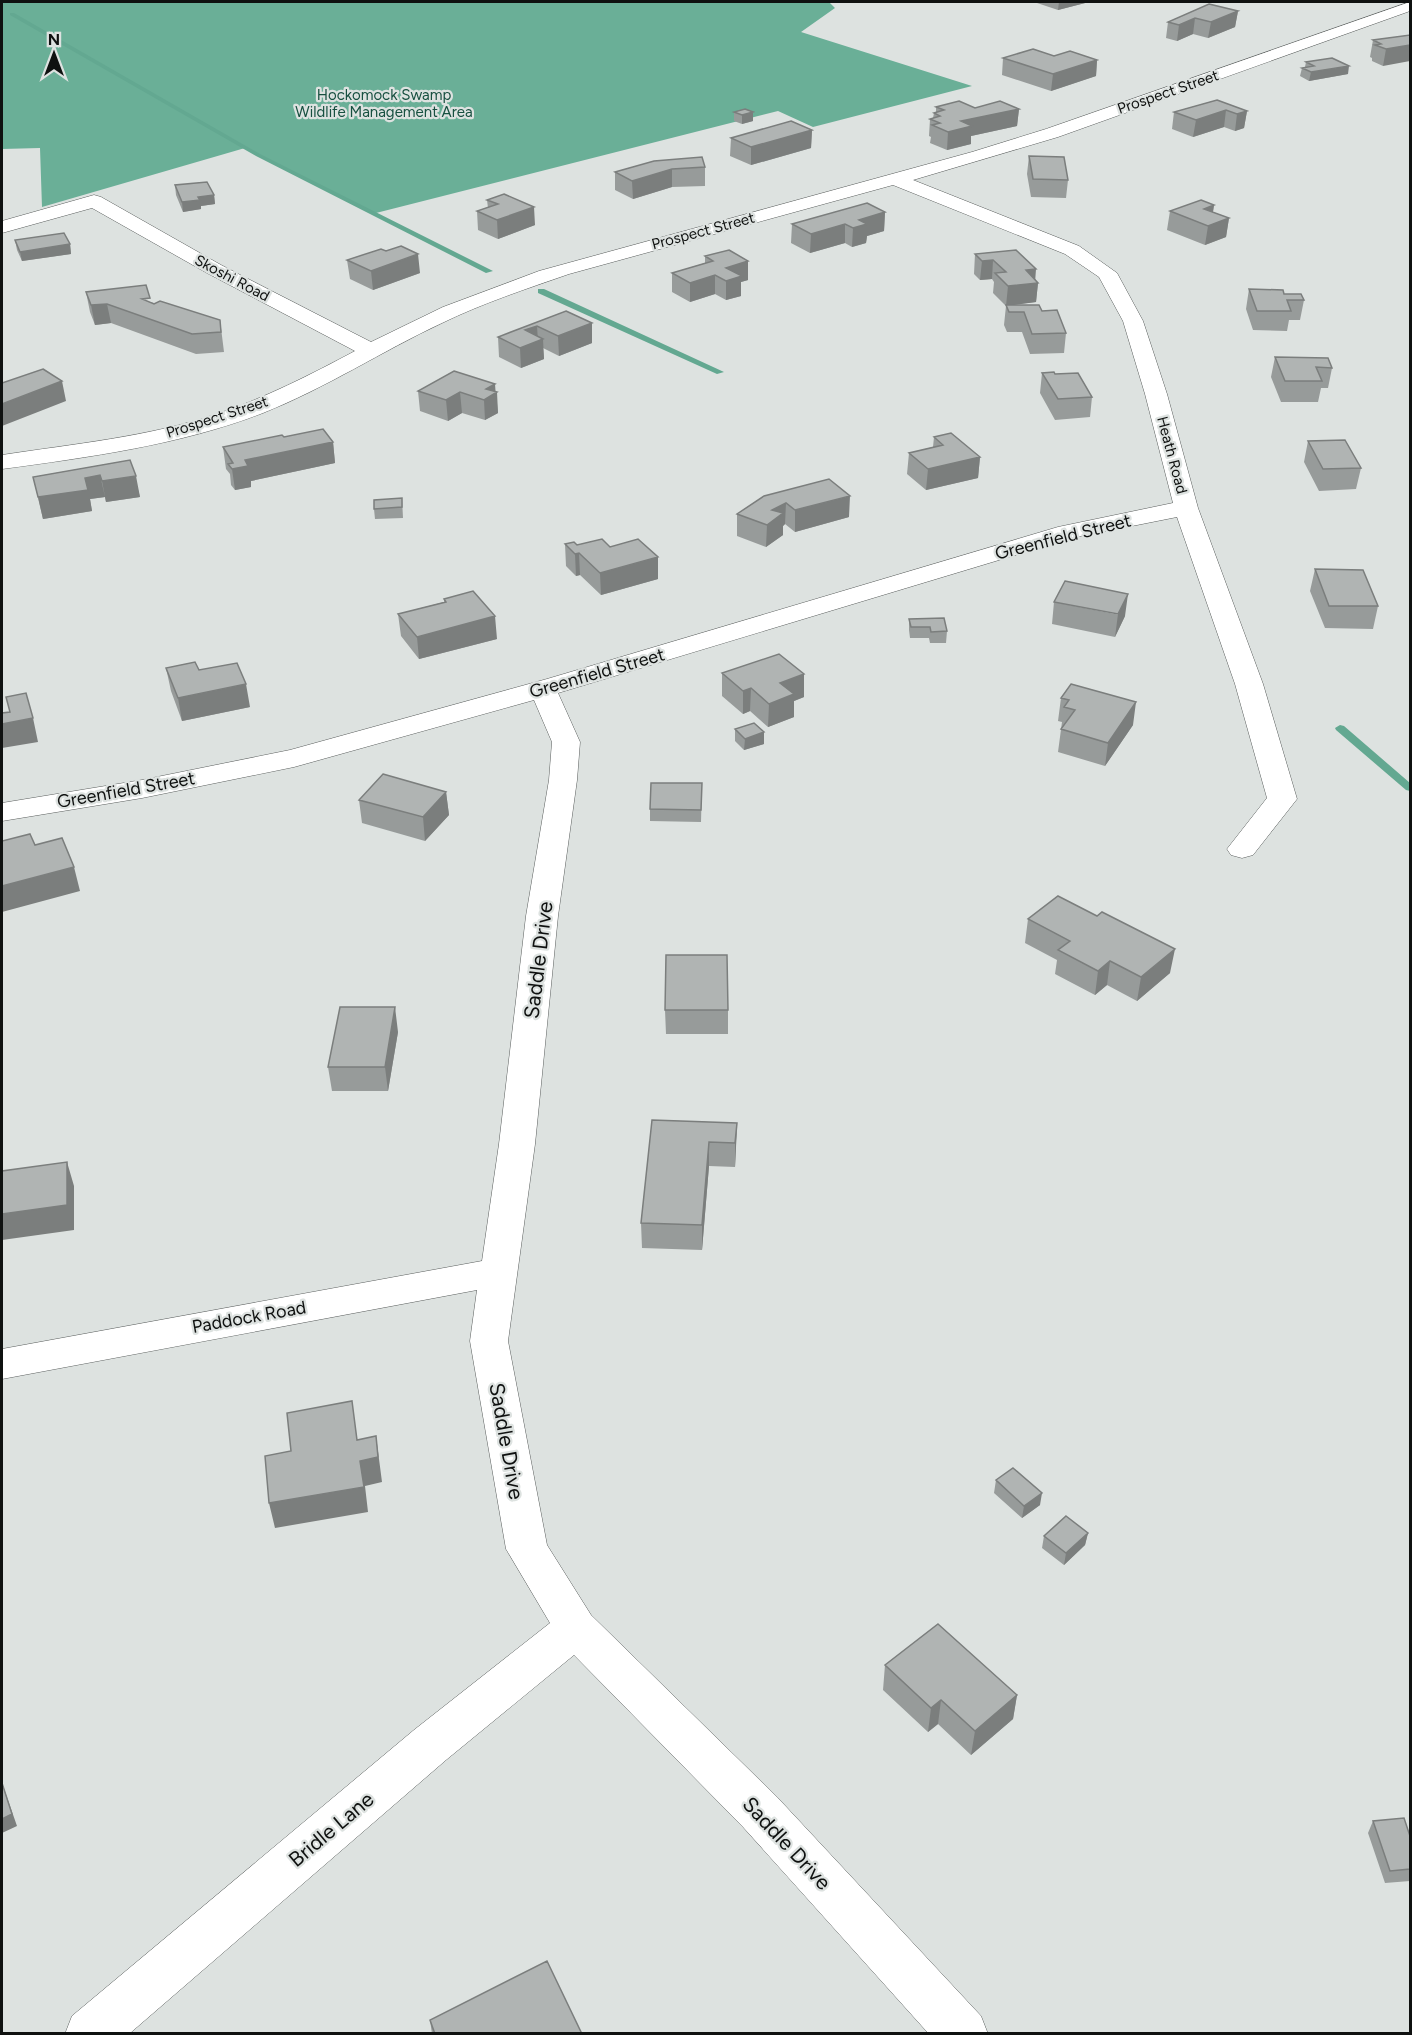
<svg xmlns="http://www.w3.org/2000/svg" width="1412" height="2035" font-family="Figtree,sans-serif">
  <rect width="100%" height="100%" fill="#dde2e0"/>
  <path fill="#6aaf97" d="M2 2H829L835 8 801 32 972 86 813 127 778 111 372 214 245 148 42 207 40 148 2 149Z"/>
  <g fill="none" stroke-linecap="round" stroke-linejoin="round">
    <path fill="#63a891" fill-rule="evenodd" d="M10 13H14L260 154 493 271 486 273 256 156 10 15Z
      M538 289H544L724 372 717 374 538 293Z
      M1340 725 1344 726 1410 783V791L1406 790 1336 730 1335 728Z"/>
    <g stroke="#5a5e5d" stroke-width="1">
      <path id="minor" d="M1410 2V11L1058 137 913 180 1079 246 1117 273 1143 321 1167 394 1198 508 1263 684 1297 799 1253 855 1242 858 1231 855 1227 849 1267 798 1235 684 1177 517 1072 538 558 693 580 742 577 780 558 916 535 1144 508 1341 547 1545 591 1615 777 1797 981 2016 988 2034H929L743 1827 574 1655 446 1760 129 2034H65L72 2016 414 1730 550 1623 506 1549 470 1341 477 1290 2 1379V1349L482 1261 499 1144 526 916 549 780 552 742 534 700 294 767 142 798 2 821V803L142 780 290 750 547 679 1058 527 1173 503 1145 394 1123 321 1099 277 1065 254 893 185 569 274C526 289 483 303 442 323 382 351 326 388 263 413 180 445 90 457 2 469V455C74 444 148 437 217 414 265 398 310 375 355 351L207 273 92 208 2 233V221L94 195 101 197 221 265 371 342 443 307 539 271 972 152 1046 129Z"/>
    </g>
    <use href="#minor" fill="#fff" fill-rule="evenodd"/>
  </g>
  <path fill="#979b9a" d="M1034 2H1089L1058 10Z
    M1238 11 1235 27 1208 38 1193 34 1177 41 1166 38 1168 22Z
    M1410 35 1383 66 1372 61V58L1370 57 1373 40Z
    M1054 56 1097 60 1096 76 1051 91 1002 75 1003 58Z
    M1306 62 1348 74 1309 81 1300 76 1302 68 1305 67Z
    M1217 100 1247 111 1244 128 1235 131 1224 127 1193 137 1172 129 1174 112Z
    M936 107 1019 109 1017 126 971 136V144L947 150 930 143 931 137 929 136 930 119 933 118 934 113H936Z
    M734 112H753V121L742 124 734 121Z
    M812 130 811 148 751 165 730 156 731 138Z
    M1029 156 1068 180 1066 198 1031 197 1027 174Z
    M705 167V186L672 187 633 199 615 190V172Z
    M175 185 214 195 215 204 201 206V209L183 212 176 195Z
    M504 194 535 225 498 239 478 230 477 211 488 208 487 200Z
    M1214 205 1213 212 1229 218 1226 237 1205 245 1167 230 1170 211Z
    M885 212 884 231 867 236 866 243 852 247 845 243 810 253 791 243 792 224Z
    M15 240 70 244 71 254 22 261 17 250Z
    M1016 250 1035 279 1038 283 1036 302 1010 305 1042 311 1066 333 1064 353 1030 354 1022 332H1007L1004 325 1006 306 993 293 994 282 992 279 980 280 974 274 975 254Z
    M386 251 420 273 373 290 350 279 347 260Z
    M705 256 748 280 741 282V296L726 300 715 294 690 302 672 292V273L705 263Z
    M1249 289 1284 294 1304 300 1300 320H1289L1287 331 1253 330 1246 309Z
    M86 292 150 302 220 320 224 352 196 354 111 323 95 325 90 312Z
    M566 311 592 323V343L559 356 543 348 544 359 521 368 499 357 498 337Z
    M1275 357 1332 368 1328 388H1321L1318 402H1281L1271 377Z
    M1042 373 1055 374 1092 397 1090 417 1055 420 1040 393Z
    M495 384 498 413 485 420 462 413 448 421 420 411 418 391Z
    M284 437 333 442 335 463 251 481V487L235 490 231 485 230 474 226 469 223 447Z
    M934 437 980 457 978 478 926 490 907 474 909 453 933 447Z
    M1308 441 1361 468 1356 489 1319 491 1304 462Z
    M130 460 140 497 106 502 105 497 90 499 92 511 43 519 33 477Z
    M764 496 849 517 795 532 785 524 783 526V535L766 547 737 536V514Z
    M402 498 403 518 375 519 374 509Z
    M565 544 610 547 658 557V579L601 595 580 575 576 576 566 566Z
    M1315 569 1378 606 1373 629 1325 628 1310 591Z
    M444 599 497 639 419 659 401 636 398 614 444 602Z
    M1054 602 1125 616 1115 637 1052 624Z
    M909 619 947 631 946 643H930L929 638H910L909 630Z
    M166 668 250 707 182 721 171 691Z
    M722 673 804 697 794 701V717L768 727 750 711 743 714 722 696Z
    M1071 684 1133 725 1105 766 1058 752 1062 722 1058 721 1061 698Z
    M735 729 764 732V744L744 750 735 741Z
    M702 783 701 822 650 821V809Z
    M446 792 449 815 425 841 362 823 359 800Z
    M1028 919 1170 973 1137 1001 1107 985 1095 995 1055 974 1057 960 1025 943Z
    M665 1010H728V1034H666Z
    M398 1032 388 1091H332L328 1067Z
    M652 1120 737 1123 735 1167 709 1166 702 1250 642 1248 641 1223Z
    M996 1480 1040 1505 1022 1518 994 1493Z
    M1088 1533 1085 1545 1064 1565 1042 1548 1044 1536Z
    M885 1665 1017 1695 1013 1719 971 1755 938 1724 928 1732 883 1690Z
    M1373 1821 1410 1836V1881L1385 1883 1368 1833Z
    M430 2020 582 2034H432Z"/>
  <path fill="#7b7e7d" d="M1059 2H1089L1058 10Z
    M1238 11 1235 27 1208 38 1211 22Z
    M1195 18 1193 34 1177 41 1179 25Z
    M1410 45V61L1383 66 1386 49Z
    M1097 60 1096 76 1051 91 1053 74Z
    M1349 66 1348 74 1309 81 1311 72Z
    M1019 109 1017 126 971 136V144L947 150 948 132 961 121Z
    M1226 110 1224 127 1193 137 1196 120Z
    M1247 111 1244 128 1235 131 1237 114Z
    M753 112V121L742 124V115Z
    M812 130 811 148 751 165V147Z
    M672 169V187L633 199 632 181Z
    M214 195 215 204 201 206V209L183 212 182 202 198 197Z
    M1214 205 1211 224 1204 209Z
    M534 207 535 225 498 239 497 220Z
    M885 212 884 231 867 236 866 243 852 247 853 228 859 220Z
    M1229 218 1226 237 1205 245 1208 226Z
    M845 224V243L810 253 811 234Z
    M70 244 71 254 22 261 20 252Z
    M418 254 420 273 373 290 371 271Z
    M993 260 992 279 980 280 982 261Z
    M748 261V280L741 282V296L726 300V268Z
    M1036 269 1035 283H1038L1036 302 1006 306 1008 286 1026 270Z
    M715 275V294L690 302V283Z
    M107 304 111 323 95 325 91 305Z
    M592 323V343L559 356 558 336Z
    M537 326 538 341 543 339 544 359 521 368 520 348 525 330Z
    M62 381 66 401 2 426V404Z
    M495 384V393L497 392 498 413 485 420 484 400 486 389Z
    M460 392 462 413 448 421 446 400Z
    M333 442 335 463 251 481V487L235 490 232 469 245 460Z
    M980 457 978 478 926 490 928 469Z
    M100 475 105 497 90 499 92 511 43 519 38 497 85 478Z
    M136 476 140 497 106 502 102 481Z
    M850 496 849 517 795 532V510Z
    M786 503 785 524 783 526V535L766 547 767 525 772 510Z
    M579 553 580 575 576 576 575 554Z
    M658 557V579L601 595 600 573Z
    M1128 594 1125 616 1115 637 1118 614Z
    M495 616 497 639 419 659 417 637Z
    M804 674V697L794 701V717L768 727 769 704 780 683Z
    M246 684 250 707 182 721 178 698Z
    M751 688 750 711 743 714V691Z
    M1136 702 1133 725 1105 766 1108 743Z
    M33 718 38 742 2 748V724Z
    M764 732V744L744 750 745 739Z
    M446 792 449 815 425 841 423 817Z
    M74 867 80 891 2 912V886Z
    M1175 949 1170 973 1137 1001 1141 977Z
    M1110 961 1107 985 1095 995 1098 971Z
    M395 1007 398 1032 388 1091 385 1067Z
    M737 1123 736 1147 735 1167V1143Z
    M709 1142V1166L702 1250V1225Z
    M67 1162 74 1186V1230L2 1240V1214Z
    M376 1436 382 1482 365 1486 368 1512 275 1528 269 1503 360 1461Z
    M1042 1493 1040 1505 1022 1518 1024 1506Z
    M1088 1533 1085 1545 1064 1565 1066 1553Z
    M1017 1695 1013 1719 971 1755 975 1731Z
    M941 1700 938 1724 928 1732 931 1708Z
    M2 1783 17 1826 2 1833Z"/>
  <path fill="#b0b4b3" stroke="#7b7e7d" stroke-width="1.5" d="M1209 4 1238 11 1211 22 1195 18 1179 25 1168 22Z
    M1410 35V45L1386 49 1375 45 1381 44 1373 40Z
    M1033 49 1054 56 1070 51 1097 60 1053 74 1003 58Z
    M1332 58 1349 66 1311 72 1302 68 1314 66 1306 62Z
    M1217 100 1247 111 1237 114 1226 110 1196 120 1174 112Z
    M959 101 975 108 1000 101 1019 109 961 121 972 126 948 132 932 125 940 123 930 119 940 116 934 113 944 110 936 107Z
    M745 109 753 112 742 115 734 112Z
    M791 121 812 130 751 147 731 138Z
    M1029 156 1064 157 1068 180 1033 179Z
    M702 157 705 167 672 169 632 181 615 172 654 161Z
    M207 182 214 195 198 197 200 200 182 202 175 185Z
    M504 194 534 207 497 220 477 211 498 204 487 200Z
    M1201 200 1214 205 1204 209 1229 218 1208 226 1170 211Z
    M867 203 885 212 859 220 867 224 853 228 845 224 811 234 792 224Z
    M64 233 70 244 20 252 15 240Z
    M401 246 418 254 371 271 347 260 381 249 386 251Z
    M729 250 748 261 726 268 742 276 726 281 715 275 690 283 672 273 713 261 705 256Z
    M1016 250 1036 269 1026 270 1038 283 1008 286 995 273 1006 272 993 260 982 261 975 254Z
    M146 285 150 298 142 299 154 304 160 301 220 320 221 332 192 334 107 304 91 305 86 292Z
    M1249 289 1283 290 1284 294H1301L1304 300H1287L1291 311H1257Z
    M1006 305H1039L1042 311 1057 310 1066 333 1032 334 1024 312H1009Z
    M566 311 592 323 558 336 537 326 525 330 543 339 520 348 498 337Z
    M1275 357 1328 358 1332 368 1316 367 1322 381H1285Z
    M43 369 62 381 2 404V383Z
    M454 371 495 384 486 389 497 392 484 400 460 392 446 400 418 391Z
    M1054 372 1055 374 1078 373 1092 397 1058 399 1042 373Z
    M323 429 333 442 245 460 248 466 232 469 228 464 233 463 223 447 282 435 284 437Z
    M951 433 980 457 928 469 909 453 943 445 934 437Z
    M1345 440 1361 468 1323 469 1308 441Z
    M130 460 136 476 102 481 100 475 85 478 88 490 38 497 33 477Z
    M829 479 850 496 795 510 786 503 772 510 783 513 767 525 737 514 764 496Z
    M402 498V507L374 509V500Z
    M602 539 610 547 638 539 658 557 600 573 579 553 575 554 565 544 574 542 577 545Z
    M1315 569 1363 570 1378 606H1329Z
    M1065 581 1128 594 1118 614 1054 602Z
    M473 591 495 616 417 637 398 614 446 602 444 599Z
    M944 618 947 631 931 632 930 627H911L909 619Z
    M779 654 804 674 780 683 794 694 769 704 751 688 743 691 722 673Z
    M195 662 199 670 237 663 246 684 178 698 166 668Z
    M1071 684 1136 702 1108 743 1061 729 1075 710 1064 707 1069 700 1061 698Z
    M26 693 33 718 2 724V713L10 712 6 697Z
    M754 723 764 732 745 739 735 729Z
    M383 774 446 792 423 817 359 800Z
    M651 783H702L701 810 650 809Z
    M30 834 35 845 62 838 74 867 2 886V841Z
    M1058 896 1097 916 1102 912 1175 949 1141 977 1110 961 1098 971 1058 950 1070 941 1028 919Z
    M666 955H727L728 1010H665Z
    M340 1007H395L385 1067H328Z
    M652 1120 737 1123 735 1143 709 1142 702 1225 641 1223Z
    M67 1162V1205L2 1214V1171Z
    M352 1401 357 1440 376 1436 378 1457 360 1461 364 1487 269 1503 265 1456 291 1451 287 1413Z
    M1013 1468 1042 1493 1024 1506 996 1480Z
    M1066 1516 1088 1533 1066 1553 1044 1536Z
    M938 1624 1017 1695 975 1731 941 1700 931 1708 885 1665Z
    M2 1783 12 1814 2 1819Z
    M1404 1818 1410 1836V1869L1390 1871 1373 1821Z
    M547 1961 582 2034H435L430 2020Z"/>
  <g text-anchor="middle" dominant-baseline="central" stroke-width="4.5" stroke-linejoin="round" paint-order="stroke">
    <g font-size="15" fill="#0f1110" stroke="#dde2e0">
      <text transform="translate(1168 92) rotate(-19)">Prospect Street</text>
      <text transform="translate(703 231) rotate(-15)">Prospect Street</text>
      <text transform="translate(232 278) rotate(28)">Skoshi Road</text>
      <text transform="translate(217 417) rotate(-18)">Prospect Street</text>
      <text transform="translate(1172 455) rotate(75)">Heath Road</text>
    </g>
    <g font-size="15" fill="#175040" stroke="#dde2e0">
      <text x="384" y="95">Hockomock Swamp<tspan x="384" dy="17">Wildlife Management Area</tspan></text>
    </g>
    <g font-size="18" fill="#0f1110" stroke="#dde2e0">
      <text transform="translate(1063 537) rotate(-14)">Greenfield Street</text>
      <text transform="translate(597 673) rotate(-16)">Greenfield Street</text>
      <text transform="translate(126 790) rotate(-10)">Greenfield Street</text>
      <text transform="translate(249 1317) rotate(-10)">Paddock Road</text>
    </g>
    <g font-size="21" fill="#0f1110" stroke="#dde2e0">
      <text transform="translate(538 960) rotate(-83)">Saddle Drive</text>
      <text transform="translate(507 1441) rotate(80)">Saddle Drive</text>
      <text transform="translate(331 1829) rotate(-40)">Bridle Lane</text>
      <text transform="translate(787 1843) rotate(47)">Saddle Drive</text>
    </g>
  </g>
  <rect width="1412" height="2035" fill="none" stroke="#0f1110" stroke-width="6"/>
  <g transform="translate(54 54)" stroke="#dde2e0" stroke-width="4.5" paint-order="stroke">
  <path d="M0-4.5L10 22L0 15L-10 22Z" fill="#0f1110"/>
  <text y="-9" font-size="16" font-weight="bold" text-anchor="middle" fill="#0f1110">N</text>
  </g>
</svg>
